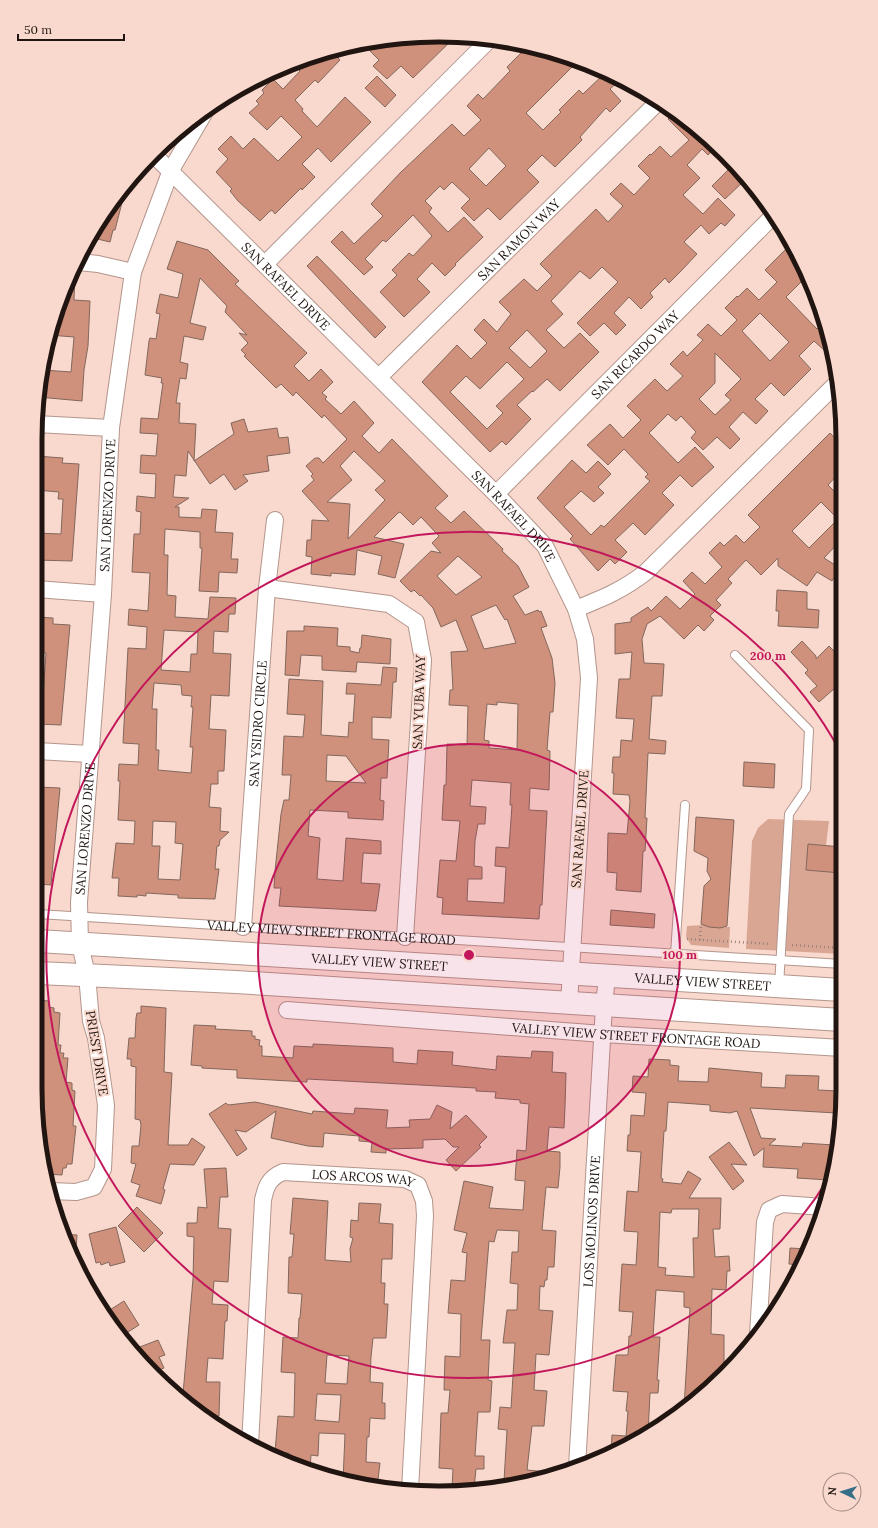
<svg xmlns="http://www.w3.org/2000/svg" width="878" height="1528" font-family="Lora,serif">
  <rect width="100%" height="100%" fill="#f9d9ce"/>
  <path fill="#d9a694" d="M768 819 829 821 826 845 841 847 842 954 746 949 752 841 758 828Z
    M703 925 730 927 729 948 691 945 686 937 687 926Z"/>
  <path fill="#cf917b" stroke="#82675d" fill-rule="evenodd" d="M413 36 455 37 413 78 401 66 387 79 373 66 379 60 363 44Z
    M350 46 338 58 340 60 318 83 315 80 295 100 303 109 302 111 317 127 345 97 371 122 331 162 318 148 302 164 315 177 302 190 301 188 275 214 272 210 269 212 260 221 238 201 230 191 232 189 216 172 228 159 218 149 231 136 243 149 254 138 278 161 302 137 281 116 267 130 249 113 259 104 256 101 264 93 262 90 273 79 283 89 300 71 293 64 335 49Z
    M527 47 565 55 574 65 526 113 543 130 561 112 559 110 579 90 583 94 605 73 620 80 610 89 621 101 610 112 606 108 580 137 582 140 555 167 542 155 527 170 539 182 500 220 488 208 474 221 461 208 470 199 452 182 444 190 440 186 425 201 432 208 429 212 448 232 464 217 483 237 455 264 456 265 445 276 432 263 417 279 430 292 404 317 380 292 397 275 392 270 409 253 413 256 432 236 413 215 386 242 383 240 365 259 373 267 364 275 331 242 342 231 354 244 383 216 371 204 400 173 452 124 464 136 481 120 467 106 478 94 483 99 510 71 507 67ZM489 148 506 166 486 186 469 169Z
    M377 76 396 95 385 107 365 88Z
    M673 114 716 146 708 155 702 149 687 165 700 178 683 195 703 214 718 198 735 215 725 226 721 223 709 234 701 225 684 242 697 254 681 271 669 283 665 278 650 293 653 297 641 309 629 297 614 313 626 325 616 335 604 323 590 336 577 323 618 282 602 267 590 279 580 271 551 301 563 314 546 330 564 348 580 333 599 352 560 391 547 379 533 392 532 391 517 405 531 419 506 445 502 441 490 452 422 382 457 345 471 359 487 343 474 330 484 319 497 332 511 314 499 302 524 279 537 291 552 276 540 264 596 209 608 222 623 206 610 194 621 183 634 195 650 178 638 166 650 154 651 155 660 146 671 157 689 140 668 119ZM527 330 547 351 530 368 509 348ZM507 362 524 379 496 406 503 413 487 429 450 392 466 376 480 389Z
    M734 164 746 179 725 199 712 186Z
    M126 187 115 230H113L110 242 89 237Z
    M177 241 208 250 239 281 235 284 307 353 294 366 309 381 321 369 333 382 322 393 327 397 325 399 341 414 354 401 374 423 362 436 379 453 392 439 448 496 435 508 451 523 464 511 503 549 502 551 518 566 529 587 513 596 525 615 538 610 539 612 541 611 547 626 541 628 552 658 555 683 553 712H550L547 750 550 751 549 790 530 788 529 810 547 811 542 905H540L539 919 442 914 443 898 437 897 440 860 456 861 460 821 442 820 444 785H446L447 744 467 745 468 706 449 705 450 690H453L451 652 468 651 456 620 441 627 433 608 421 595 420 596 414 590 411 592 400 581 431 551 441 553 432 543 439 536 421 517 413 525 400 512 398 513 374 537 404 544 395 578 378 574 382 556 357 550 355 575 331 573V576L311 574 312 557 306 556 307 540H311L312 520 329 521 302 491 314 480 311 476 313 474 306 466 315 458H319L323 463 347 439 324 415 322 418 296 392 293 396 281 384 276 388 244 356 246 355 241 350 248 343 239 333 247 335 225 312 227 306 200 278 190 323 206 327 203 340 184 336 180 362 188 364 186 379 180 378 176 403H180L179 423 196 424 194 461 234 434 231 423 244 419 248 432 277 428 279 438 288 437 290 453 267 456 269 471 243 475 248 481 235 490 224 474 210 484 188 451 186 476 175 475 173 497 189 498 175 507H179V517L201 518 202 509 217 510 215 532 233 533 231 559H238L237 573 219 572 218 592 199 591 202 548H200V532L165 529 164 555H168L167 595 176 596 175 617 208 619 210 597 236 598 235 614H229L228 632 214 631 213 653 231 654 229 696 211 695 209 729 226 730 224 771H218V784H211L209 807 221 808 220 831 229 832 220 840 219 846H217L215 869H219L215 899 178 898V895L146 893V896L137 895V897L118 896 119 878H112L116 843 134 844 135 821 118 820 120 781H118L119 764 138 765 139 744 123 743 128 648 146 649 147 627 128 625 129 609 148 611 150 573 132 572 134 534H140L141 512 136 511 137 496 155 498 156 474 140 473 141 455 156 456 158 434 140 433 141 418 158 419 163 383H161L162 378 145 375 149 341 150 338 156 339 160 314 156 313 160 294 178 298 183 274 167 269ZM354 451 385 481 375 490 385 500 348 539 350 504 327 502 352 480 340 466ZM458 556 482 577 456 595 437 576ZM496 605 505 620 507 619 516 643 484 649 471 616ZM164 630 198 632 197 654H191L190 672 161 670ZM154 683 181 685 182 695 192 696 191 707H193L190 747H193L191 773 158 770 159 750H156L157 709H152ZM497 702 518 704 517 750 489 748V741L484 740 487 704 497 705ZM472 780 511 783 510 805H512L509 848 496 847 495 866 506 867 504 903 467 901 468 879H482V867L474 866 475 841 478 824H485L486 807 470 806ZM153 821 176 822 175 843 183 844 180 880 158 879 160 846H152Z
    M790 245 806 277 786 297 817 329 824 321 830 344 824 350 814 341 799 356 811 369 784 396 771 383 755 399 768 411 756 424 743 412 729 427 740 439 730 449 717 437 703 450 691 438 696 432 681 416 676 421 668 414 649 433 650 434 678 463 695 447 714 467 692 487 680 475 662 493 674 505 645 535 633 523 615 540 627 552 615 564 610 559 598 571 570 539 573 536 537 498 572 460 586 473 598 461 611 474 598 487 604 493 594 502 581 491 564 507 591 535 601 525 604 527 650 481 645 477 648 474 624 449 608 465 587 445 610 424 623 438 641 420 627 406 655 379 667 391 683 376 670 364 683 351 687 356 703 340 697 335 708 324 721 336 737 320 725 308 737 296 738 297 747 288 759 300 777 282 765 270ZM760 313 789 342 770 361 742 331ZM715 353 741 379 725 395 731 400 715 415 699 399 715 383Z
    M317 256 386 327 375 338 307 266Z
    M73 275 75 276 74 300 90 301 88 346 84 370 82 401 38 397 43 370 71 372 74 337 49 335Z
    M830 433 840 443V472L828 485 840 497V541L824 558 840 568 832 581 817 572 807 586 778 566V558L761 575 746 560 728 579 732 583 716 600 721 605 710 616 714 620 704 631 698 625 684 639 660 616 647 624 642 639 644 663 664 664 662 696H652L649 739 666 741 665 754 648 753 645 818H647L645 851H643L641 892 616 890 617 873 607 872 608 833 627 834 630 801 629 795 613 794 614 773H612L613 757H620L621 740 632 741 634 719 616 718 619 679H630L632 652 615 654V624L631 622V618L648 607 651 611 666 596 680 609 695 594 683 581 692 572 705 584 722 567 709 553 720 542 724 546 736 535 744 543 760 527 748 515ZM821 502 838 519 809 548 792 531Z
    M36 456 63 458 62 463 79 464 72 561 36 560V533L61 534 63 499H58L59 492 36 490Z
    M777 590 807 592V609L819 610 818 628 778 626 779 611H776Z
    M37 617 53 618V624L70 625 61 725 37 724V695L43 696 46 653 37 652Z
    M304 626 338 628 337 646 350 647V651L359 653 360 648H361L362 635 391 639 390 664 357 662 356 672 322 670V656L301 655 299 676 285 675 287 631H304Z
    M802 641 816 656V659L829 646 841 658V694L835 688 819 702 810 692 817 686 805 673 808 670 791 652Z
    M383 667 397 668 396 682H393L391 718 372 717V739L389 740 387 778H381L380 800 384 801 383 820 348 818V812L310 810 308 836 320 838 317 879 343 881 346 838 381 841V854L363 853V856L361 883 380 884 376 911 279 906 281 888H274L275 871 281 814 284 800H289L291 775H282L284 736 303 737 305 715 287 714 289 679 323 681 321 735 348 737 349 722 353 723 355 694H346L347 683 381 685ZM327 755 346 756 366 783 326 781Z
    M744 762 775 764 774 788 743 786Z
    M37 787 60 788 51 885 38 884 37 858H40L42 815H37Z
    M696 817 734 820 727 926 720 928 709 927 701 924 704 886 711 879 707 871 708 858 694 851Z
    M808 844 841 847V873L806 870Z
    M611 910 655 914 654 928 610 925Z
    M38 1000 49 1001V1007L54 1008V1012L60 1013 58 1045H61L60 1053H64L63 1058H68L66 1082 72 1083V1090L75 1091 73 1126H76L72 1164H67L66 1168H63L62 1175 46 1174 39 1144 42 1109 38 1108Z
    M141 1006 166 1008 164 1072 172 1073 168 1145H188L192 1138 205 1147 194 1165 170 1164 163 1189 165 1190 161 1204 136 1196 140 1185 131 1182 136 1164 131 1163 132 1146H139L141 1125 140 1120 135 1119 136 1067 131 1066V1059H127L129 1038H135L136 1018 137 1013H141Z
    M194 1025 216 1026 215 1029 252 1031V1036H255V1039L260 1040 259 1046H262V1056L293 1058 294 1046 313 1047V1044L393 1048V1062L417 1064 418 1050 432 1051 453 1052 452 1065 496 1070 497 1056 531 1058 532 1051 553 1052 552 1072 566 1073 565 1107 564 1128 549 1127 547 1151 560 1152V1167L558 1188 546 1187 542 1230 556 1231 554 1267H548L547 1280H545L544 1287 540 1286 539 1310 553 1311 549 1355 536 1354 534 1390 547 1391 544 1426H532L527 1470 558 1473 528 1482 504 1481 507 1430 498 1429 500 1407 511 1408 515 1343H503L507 1310H517L518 1284 510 1283 512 1252H518L519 1231 497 1230 494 1242 489 1241 481 1340H490L488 1380 492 1381 490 1412H478L475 1456H484V1469H476L474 1489 452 1488 453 1469 439 1468 441 1413H448L450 1390H444L445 1356 460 1357 461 1314 448 1313 451 1280 465 1281 467 1253 462 1252 467 1233 454 1230 464 1181 493 1187 489 1208 523 1210 525 1181 515 1180 517 1150 526 1151 529 1104 520 1103V1100L495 1098 496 1092 476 1091V1088L307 1079V1082L237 1078V1070L202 1068V1066L191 1065Z
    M649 1059 670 1060V1065L679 1066 678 1081 708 1082 709 1068 762 1073 761 1087 785 1088 786 1075 819 1076 818 1090 838 1091 836 1113 750 1108 761 1138 776 1139 769 1145 802 1147 803 1143 834 1145 832 1164 829 1180 797 1178 798 1169 763 1167 764 1148 754 1156 737 1111 730 1113 710 1111V1105L668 1102 666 1131H664L661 1178 663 1179 662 1182 681 1184 688 1171 701 1179 689 1198H721L720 1229H713L715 1257 729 1256 730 1271H727L726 1290 712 1289 711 1334 724 1335V1367H722V1376L705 1393 684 1408 690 1308 684 1307V1292L656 1290 653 1337H660L657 1380H659L658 1393H650L648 1434 611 1454 612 1435 626 1436 628 1411H626L628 1392 613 1391 616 1355H628L629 1336H631L633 1312 619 1311 622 1264 636 1265 638 1232 624 1231 627 1191 638 1192 641 1152 627 1151 628 1135H630L631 1115 644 1116 646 1093 632 1092 633 1076 648 1077ZM672 1209H699L698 1238H693L694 1277 665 1275 666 1268 658 1267 660 1212 671 1213Z
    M255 1102 312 1114 313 1111 354 1114 355 1108 388 1110 386 1128 410 1127 409 1120 430 1119 437 1105 452 1112 450 1129 466 1115 487 1137 479 1145 481 1147 456 1171 446 1160 459 1147H453L445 1139 423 1140V1148L386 1149V1153L371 1152 372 1142 359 1141V1136L324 1133 323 1147 308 1146 271 1138 276 1111 246 1132 235 1130 247 1149 237 1156 209 1114 226 1103 228 1105Z
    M729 1142 747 1165 731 1164 744 1181 733 1190 709 1157Z
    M226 1168 228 1197H220L218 1228 231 1229 228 1282 214 1281 212 1304 228 1305 227 1321H225L223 1359 208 1358 206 1382H220L219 1416 202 1415 184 1400 183 1394 193 1279 194 1237 187 1236V1223H197L198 1207 207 1208 204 1169Z
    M293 1198 328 1201 325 1260 351 1262 350 1249 353 1238 350 1237 351 1220 358 1221 359 1203 381 1204 379 1223 393 1224 392 1259H382L381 1283H385L384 1304H388L386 1338H373L371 1357 370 1382 383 1383 382 1403H385V1419L370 1418 369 1437H367L366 1462 380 1463 377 1488 343 1481 345 1434 319 1433 318 1456 311 1455 310 1470 288 1462 289 1453 275 1452 278 1416 294 1417 295 1373 281 1372 283 1337 298 1338 299 1318H300L302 1294 288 1293 289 1257H292L294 1234H290ZM327 1355 349 1356 347 1384 325 1383ZM317 1394 341 1395 339 1422 315 1420Z
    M137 1207 163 1233 144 1252 118 1226Z
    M116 1227 125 1262 110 1266 109 1262 101 1265 100 1262 96 1263 89 1234Z
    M63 1234 77 1235 75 1264 66 1241Z
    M790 1248 808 1249 801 1265 789 1264Z
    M124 1301 139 1325 120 1337 105 1313Z
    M158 1340 165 1355 159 1357 164 1368 152 1373 132 1350Z"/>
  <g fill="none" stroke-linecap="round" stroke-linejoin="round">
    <g stroke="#b3958b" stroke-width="10">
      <g id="lane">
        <path d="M735 655 809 730 806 789 789 814 779 986"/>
        <path id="s1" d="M38 914 842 964"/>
        <path d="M675 954 685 805"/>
      </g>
    </g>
    <g stroke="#b3958b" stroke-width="18">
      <g id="street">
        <path id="s2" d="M154 155 496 494 545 546 576 609 585 639 589 678 569 1003"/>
        <path d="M79 262 98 264 133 272"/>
        <path d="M265 264 491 38"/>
        <path id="s3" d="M379 377 658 102"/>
        <path d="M36 424 111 428"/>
        <path id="s4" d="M496 494 775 214"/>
        <path d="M267 588 389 604 416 622 423 660 405 937"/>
        <path d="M36 589 103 594"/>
        <path d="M576 609C603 598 623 590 646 572L838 382"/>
        <path d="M37 751 89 754"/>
        <path id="s5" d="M243 927 267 588 275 520"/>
        <path id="s6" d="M287 1010 603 1034 842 1048"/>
        <path id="s7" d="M50 1191 76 1192 94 1187 103 1169 106 1105 96 1038 91 1021 87 975 80 944 79 902 103 594 111 428 133 272 171 170 206 110"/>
        <path d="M758 1334 765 1222 769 1210 782 1204 824 1207"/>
        <path id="s8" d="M250 1445 263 1200C266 1186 269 1178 283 1172L405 1179 418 1185 424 1201 425 1216 410 1490"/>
        <path id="s9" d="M577 1467 604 1006 607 976"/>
      </g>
    </g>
    <g stroke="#b3958b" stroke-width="24">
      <g id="primary">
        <path id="s10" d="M38 941 842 990"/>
        <path d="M38 973 236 982 842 1020"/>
      </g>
    </g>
    <path stroke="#99827a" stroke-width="2.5" stroke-dasharray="1 3" stroke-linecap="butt" d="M687 939 771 944
      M700 940 701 925
      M792 945 842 948"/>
    <use href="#lane" stroke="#fff" stroke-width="8"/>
    <use href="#street" stroke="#fff" stroke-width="16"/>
    <use href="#primary" stroke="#fff" stroke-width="22"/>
  </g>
  <circle cx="469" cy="955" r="211" fill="#c2185b" fill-opacity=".12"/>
  <g fill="none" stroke="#c2185b" stroke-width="2">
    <circle cx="469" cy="955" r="211"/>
    <path d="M830 1176A423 423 0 1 1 841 753"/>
  </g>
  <g text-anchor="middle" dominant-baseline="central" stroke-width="4" stroke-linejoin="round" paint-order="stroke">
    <g font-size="13" fill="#201511" stroke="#f9d9ce">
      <text stroke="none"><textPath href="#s3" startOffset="196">SAN RAMON WAY</textPath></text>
      <text stroke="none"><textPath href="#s2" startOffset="186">SAN RAFAEL DRIVE</textPath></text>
      <text stroke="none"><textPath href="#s4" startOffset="197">SAN RICARDO WAY</textPath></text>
      <text stroke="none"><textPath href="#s7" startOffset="732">SAN LORENZO DRIVE</textPath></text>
      <text stroke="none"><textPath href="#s2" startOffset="510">SAN RAFAEL DRIVE</textPath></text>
      <text transform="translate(419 702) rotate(-88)">SAN YUBA WAY</text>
      <text stroke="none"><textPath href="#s5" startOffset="204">SAN YSIDRO CIRCLE</textPath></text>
      <text stroke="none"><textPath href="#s7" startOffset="408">SAN LORENZO DRIVE</textPath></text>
      <text transform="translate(580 829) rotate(-86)">SAN RAFAEL DRIVE</text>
      <text stroke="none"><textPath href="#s1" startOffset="294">VALLEY VIEW STREET FRONTAGE ROAD</textPath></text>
      <text stroke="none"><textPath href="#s10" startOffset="342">VALLEY VIEW STREET</textPath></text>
      <text stroke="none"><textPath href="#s10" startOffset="666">VALLEY VIEW STREET</textPath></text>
      <text stroke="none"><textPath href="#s6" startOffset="350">VALLEY VIEW STREET FRONTAGE ROAD</textPath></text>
      <text transform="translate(97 1053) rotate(81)">PRIEST DRIVE</text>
      <text stroke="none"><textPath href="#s8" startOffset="362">LOS ARCOS WAY</textPath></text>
      <text stroke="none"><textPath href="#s9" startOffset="246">LOS MOLINOS DRIVE</textPath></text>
    </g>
  </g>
  <path d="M0 0H878V1528H0ZM439 42H439A397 397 0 0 1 836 439V1089A397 397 0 0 1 439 1486H439A397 397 0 0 1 42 1089V439A397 397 0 0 1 439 42Z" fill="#f9d9ce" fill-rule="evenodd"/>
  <path fill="none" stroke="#201511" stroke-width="5" d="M439 42H439A397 397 0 0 1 836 439V1089A397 397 0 0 1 439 1486H439A397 397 0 0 1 42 1089V439A397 397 0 0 1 439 42Z"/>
  <circle cx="469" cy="955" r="6" fill="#c2185b" stroke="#f9d9ce" stroke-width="2"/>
  <g font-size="12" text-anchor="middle" font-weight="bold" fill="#c2185b" stroke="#f9d9ce" stroke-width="4" stroke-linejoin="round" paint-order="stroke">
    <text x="768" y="660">200 m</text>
    <text x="680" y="959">100 m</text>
  </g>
  <g transform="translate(842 1492) rotate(274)"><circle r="19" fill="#f9d9ce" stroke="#a28b82"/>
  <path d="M0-3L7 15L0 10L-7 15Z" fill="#346f87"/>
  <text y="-6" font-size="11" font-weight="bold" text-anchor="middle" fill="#201511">N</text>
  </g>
  <path d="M18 34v6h106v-6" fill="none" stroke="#201511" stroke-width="2"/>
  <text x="24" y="34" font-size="12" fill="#201511" stroke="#f9d9ce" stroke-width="3" paint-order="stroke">50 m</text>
</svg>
